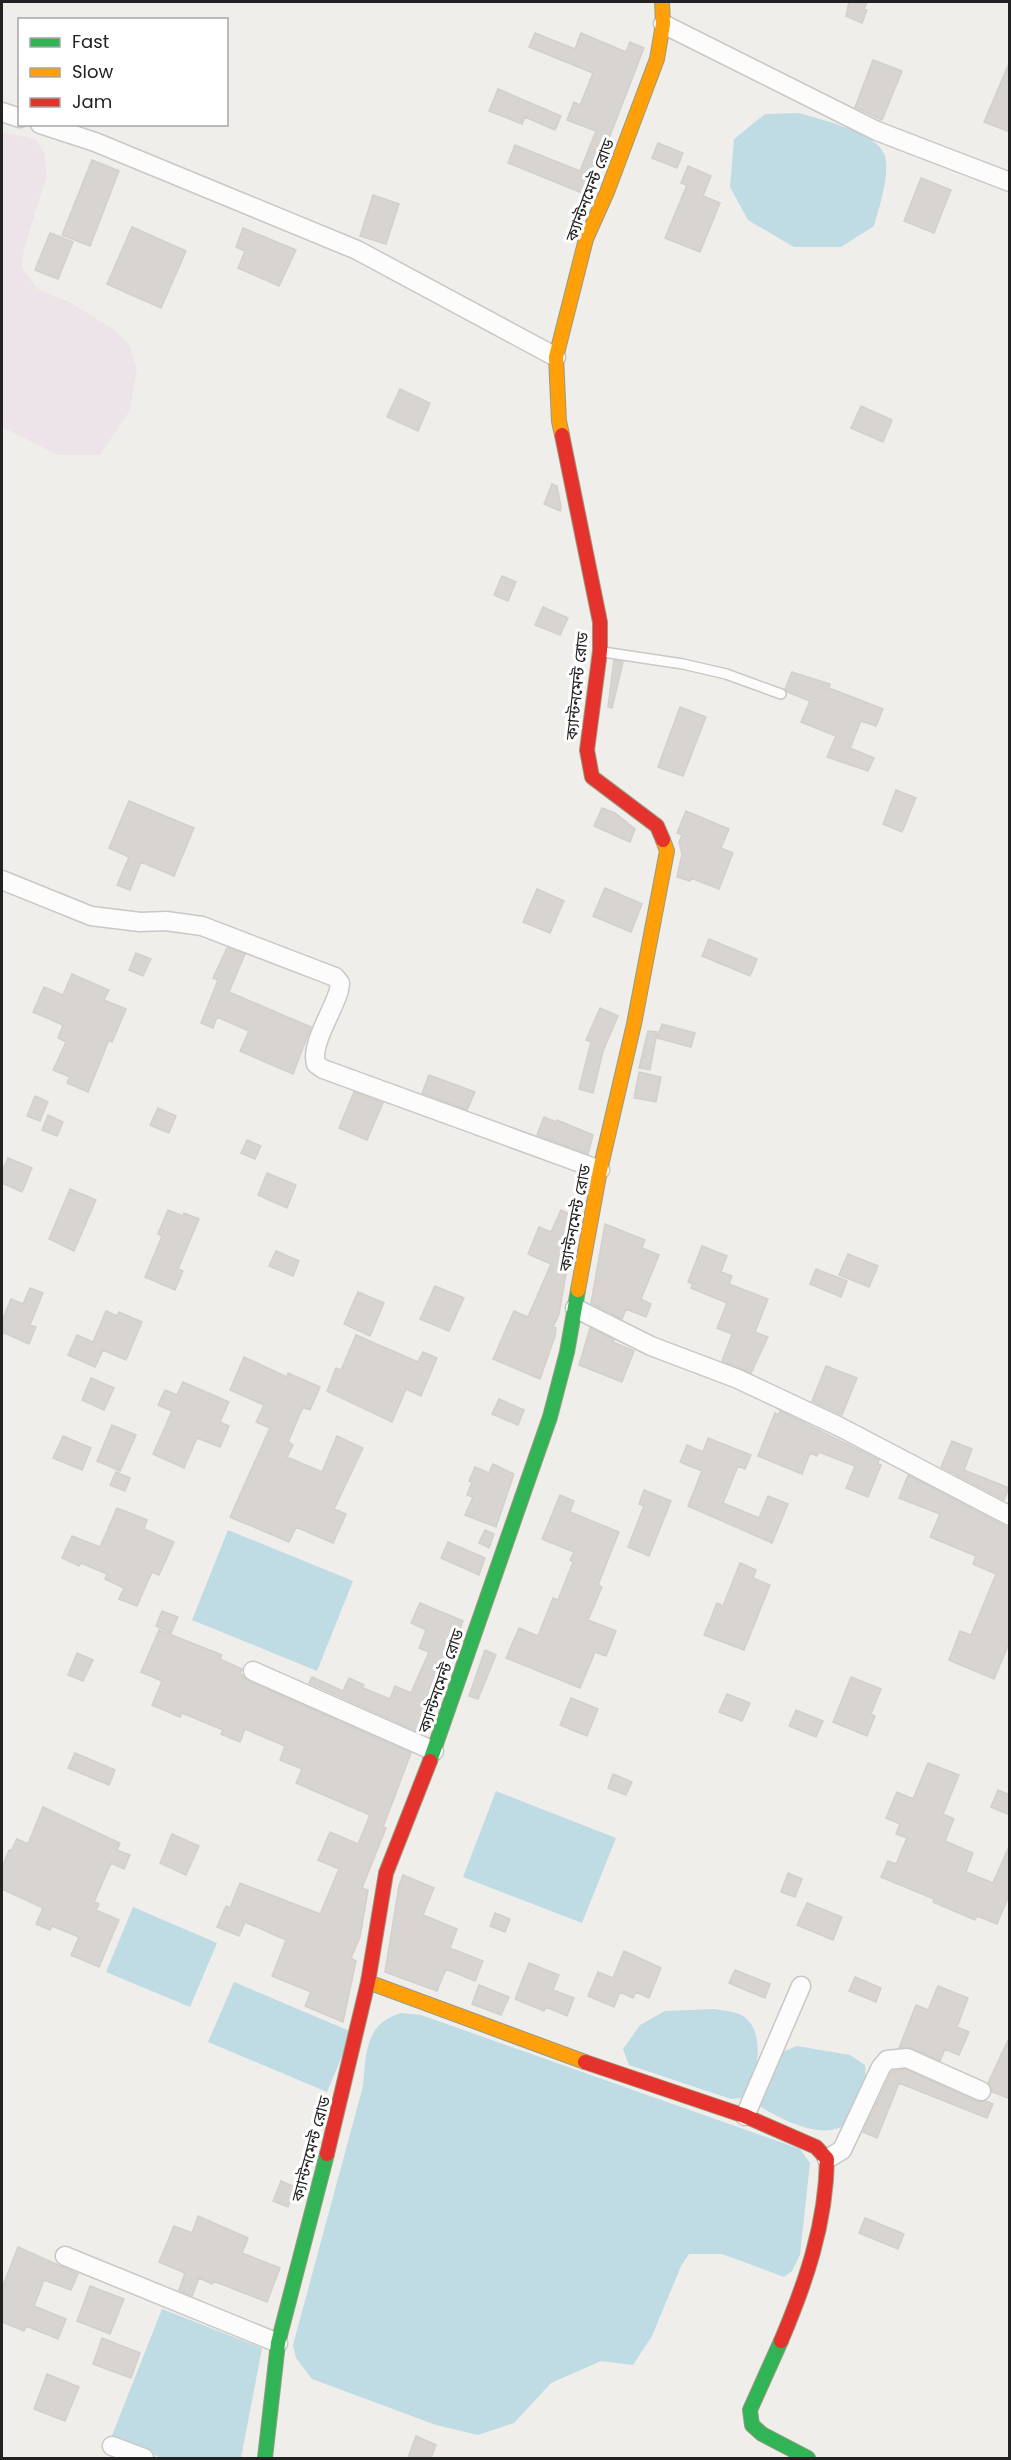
<svg xmlns="http://www.w3.org/2000/svg" width="1011" height="2460" font-family="Poppins,'Noto Sans Bengali',sans-serif">
  <rect width="100%" height="100%" fill="#f0eeeb"/>
  <path fill="#ede4e9" d="M2 132 36 139 44 153 47 176 24 249 22 268 38 289 69 302 113 329 129 344 137 369 130 410 100 455H58L2 427Z"/>
  <path fill="#bfdbe3" d="M799 113C821 120 878 132 885 156 890 176 879 207 874 226L841 247H794L748 220 730 187 734 139 765 114Z
    M228 1530 353 1581 317 1671 192 1620Z
    M496 1791 616 1838 582 1923 463 1877Z
    M133 1907 217 1943 190 2007 106 1972Z
    M234 1982 352 2032 327 2092 208 2042Z
    M715 2009C724 2011 734 2011 743 2016 761 2027 760 2059 753 2077 750 2084 745 2091 741 2098L731 2099 629 2065 623 2049 640 2025 665 2011Z
    M401 2013 421 2015 800 2149 810 2163 800 2255 792 2271 784 2277 722 2254H689L681 2266 652 2336 633 2365 601 2361 551 2383 514 2423 478 2435 436 2425 312 2379 296 2358 293 2345 363 2086C366 2054 365 2023 401 2013Z
    M797 2046 850 2055 865 2065C867 2079 863 2088 858 2101 856 2106 855 2114 852 2118 830 2147 777 2118 755 2103L780 2053Z
    M162 2309 262 2348 241 2458H162L111 2438Z"/>
  <path fill="#d7d4d2" stroke="#d3d0cc" stroke-width="1.5" d="M849 2H867L864 9 867 10 862 23 846 16Z
    M535 33 575 49 581 33 626 52 630 42 644 48 587 195 508 163 515 145 580 171 596 131 567 120 574 102 580 105 593 73 529 47Z
    M873 60 902 71 882 120 855 107Z
    M1010 61V132L984 122Z
    M498 89 561 116 555 130 525 117 522 124 489 111Z
    M658 143 683 153 677 168 652 158Z
    M92 160 119 171 90 246 62 235Z
    M688 166 711 176 703 196 720 203 700 252 665 238 687 185 681 183Z
    M921 178 951 190 934 233 904 221Z
    M373 195 399 204 386 244 360 236Z
    M132 227 186 251 161 308 107 284Z
    M243 228 296 250 279 286 238 268 245 251 236 247Z
    M50 233 73 242 58 279 35 270Z
    M400 389 430 403 418 431 387 417Z
    M861 406 892 420 883 442 851 428Z
    M552 484 557 486 561 507 560 511 544 504Z
    M502 576 516 582 508 601 494 595Z
    M543 607 568 618 560 635 535 625Z
    M614 660 623 662 612 708 608 707Z
    M792 672 830 684 829 688 883 709 876 726 861 721 850 748 874 758 868 771 827 757 836 736 801 722 810 701 787 692 785 689Z
    M680 707 706 717 683 776 658 767Z
    M896 790 916 798 902 832 883 824Z
    M129 801 194 828 174 876 141 862 130 890 117 885 129 857 109 848Z
    M602 808 615 813 635 829 630 842 594 826Z
    M686 811 729 829 721 848 733 853 719 889 691 878 690 881 677 877 682 854 679 842 682 835 677 833Z
    M605 888 642 904 631 932 593 916Z
    M537 889 564 901 550 933 523 922Z
    M709 939 757 959 750 976 702 956Z
    M227 948 245 954 229 992 311 1027 293 1074 240 1051 249 1031 217 1017 213 1028 201 1023 218 980 213 978Z
    M136 953 151 959 143 976 129 970Z
    M72 974 109 990 104 1000 126 1009 112 1042 109 1040 88 1092 67 1083 70 1077 53 1070 66 1042 58 1038 63 1025 33 1012 44 987 63 995Z
    M600 1008 618 1016 603 1051 593 1093 579 1089 591 1042 586 1040Z
    M662 1024 695 1033 691 1047 657 1038Z
    M648 1031 657 1032 650 1070 639 1068Z
    M639 1072 661 1077 656 1102 634 1098Z
    M429 1075 475 1092 467 1110 422 1093Z
    M354 1092 383 1103 367 1140 339 1128Z
    M35 1096 48 1102 40 1121 27 1116Z
    M158 1108 176 1116 169 1133 150 1125Z
    M48 1115 63 1122 57 1136 42 1130Z
    M544 1117 556 1122 557 1120 593 1135 588 1154 537 1135Z
    M247 1140 261 1146 255 1159 241 1153Z
    M8 1158 32 1168 22 1192 2 1183V1172Z
    M267 1173 296 1185 287 1208 258 1195Z
    M70 1189 96 1200 74 1251 49 1239Z
    M168 1210 183 1216 184 1213 199 1219 178 1269 183 1271 175 1290 145 1277 162 1236 158 1234Z
    M561 1210 576 1217 559 1314 553 1327 556 1328 555 1336 540 1379 493 1359 514 1311 528 1317 551 1264 528 1254 539 1227 551 1232Z
    M605 1224 645 1240 642 1248 659 1255 641 1299 651 1304 646 1317 626 1309 622 1319 591 1303Z
    M702 1246 727 1256 721 1272 732 1276 729 1284 768 1299 755 1332 768 1337 751 1373 722 1361 732 1334 717 1328 727 1303 691 1288 693 1284 688 1282Z
    M276 1251 299 1261 293 1276 269 1266Z
    M848 1254 878 1266 869 1287 839 1275Z
    M816 1269 847 1281 841 1297 810 1284Z
    M435 1286 464 1298 449 1331 420 1319Z
    M30 1288 43 1293 30 1325 36 1327 29 1344 2 1332V1321L11 1299 23 1304Z
    M358 1292 384 1303 370 1336 344 1324Z
    M106 1311 117 1316 119 1312 142 1322 126 1360 103 1350 95 1367 68 1355 77 1335 93 1342Z
    M590 1328 614 1340 613 1342 634 1351 622 1382 579 1365Z
    M356 1335 418 1362 423 1352 437 1358 421 1396 406 1389 392 1422 327 1391 336 1368 341 1370Z
    M244 1357 287 1377 288 1373 320 1387 310 1410 303 1407 288 1442 293 1445 287 1457 322 1472 337 1436 363 1448 334 1509 346 1514 333 1543 296 1527 289 1542 230 1517 270 1428 256 1422 264 1405 230 1390Z
    M826 1366 857 1378 842 1415 812 1401Z
    M91 1378 114 1388 104 1410 82 1400Z
    M183 1382 229 1402 220 1422 229 1426 220 1447 197 1438 184 1468 153 1454 172 1411 158 1405 165 1390 177 1395Z
    M499 1399 524 1410 518 1425 492 1414Z
    M780 1411 879 1460 878 1464 881 1465 868 1497 846 1488 855 1466 819 1452 817 1456 810 1453 802 1474 758 1456 775 1413 778 1415Z
    M112 1425 136 1435 120 1471 97 1461Z
    M63 1436 91 1448 82 1470 53 1458Z
    M708 1438 751 1455 745 1469 738 1466 723 1503 759 1518 768 1496 788 1504 772 1543 688 1506 702 1471 680 1462 687 1445 703 1452Z
    M952 1441 972 1449 964 1470 1009 1488 1004 1500 941 1467Z
    M493 1464 514 1474 496 1527 465 1515 473 1497 467 1495 472 1482 469 1481 475 1467 489 1473Z
    M116 1472 130 1478 125 1491 110 1485Z
    M908 1475 1010 1529V1641L994 1679 949 1660 960 1631 971 1635 996 1574 973 1564 976 1556 930 1537 940 1514 899 1498Z
    M644 1490 671 1501 649 1556 628 1547 644 1506 639 1504Z
    M560 1495 574 1501 570 1512 619 1532 598 1585 602 1587 588 1620 616 1631 606 1656 595 1652 580 1688 506 1658 519 1628 538 1636 553 1598 558 1600 573 1562 570 1560 574 1552 542 1539Z
    M117 1508 147 1520 144 1529 174 1542 159 1575 152 1572 137 1606 119 1599 124 1588 105 1579 107 1574 81 1563 79 1566 62 1558 72 1536 100 1547Z
    M485 1530 494 1534 489 1548 479 1543Z
    M448 1542 485 1558 479 1575 441 1558Z
    M740 1563 756 1570 753 1578 770 1585 744 1650 704 1635 717 1603 723 1606Z
    M420 1603 463 1621 423 1734 309 1683 312 1677 343 1691 349 1678 364 1685 363 1688 390 1699 395 1686 411 1693 429 1652 419 1648 426 1630 411 1623Z
    M162 1611 178 1617 171 1633 156 1626Z
    M159 1630 222 1655 220 1659 242 1669 240 1673 248 1681 411 1753 383 1827 386 1828 362 1888 368 1890 360 1937 351 1958 356 1961 343 2022 305 2006 311 1992 272 1976 286 1940 245 1922 239 1936 217 1927 226 1906 230 1908 240 1883 320 1914 339 1869 318 1860 330 1832 358 1844 370 1815 296 1783 302 1769 280 1760 285 1746 245 1729 240 1742 221 1734 223 1730 182 1713 180 1717 152 1705 162 1681 141 1672Z
    M485 1650 496 1655 478 1699 469 1696Z
    M77 1653 93 1660 83 1681 68 1675Z
    M851 1677 881 1689 871 1714 875 1716 867 1736 833 1722Z
    M727 1694 750 1703 742 1721 719 1712Z
    M571 1698 598 1709 587 1736 560 1725Z
    M796 1710 823 1721 816 1737 789 1726Z
    M75 1753 115 1770 109 1785 68 1768Z
    M928 1763 959 1775 943 1814 954 1819 945 1841 973 1853 966 1872 993 1883 1010 1844V1893L997 1924 977 1916 975 1920 933 1902 934 1899 881 1877 888 1861 896 1864 907 1838 896 1834 900 1824 886 1818 897 1792 913 1799Z
    M613 1774 632 1782 626 1795 608 1788Z
    M998 1790 1010 1795V1815L991 1807Z
    M43 1807 120 1843 117 1850 130 1855 124 1869 111 1863 94 1902 99 1904 96 1910 119 1920 99 1967 71 1955 79 1937 52 1926 50 1930 36 1924 43 1908 2 1889V1868L9 1850 11 1851 17 1839 28 1844Z
    M172 1834 199 1846 186 1875 160 1863Z
    M788 1873 802 1879 795 1897 781 1892Z
    M403 1875 434 1888 423 1915 457 1929 450 1948 483 1961 475 1981 446 1969 437 1991 385 1972 399 1886Z
    M807 1903 842 1917 833 1940 797 1925Z
    M495 1913 510 1919 505 1932 490 1926Z
    M624 1951 661 1968 649 1998 636 1992 633 1998 620 1992 614 2007 588 1996 598 1972 613 1978Z
    M529 1963 559 1975 553 1990 574 1998 567 2016 546 2007 544 2011 515 1999Z
    M735 1970 770 1984 765 1998 729 1983Z
    M855 1977 881 1988 876 2002 849 1991Z
    M479 1985 509 1997 501 2015 472 2004Z
    M938 1986 968 1998 957 2027 969 2032 959 2055 945 2049 940 2061 912 2048H899L916 2005 928 2010Z
    M1010 2036V2099L992 2092 988 2083Z
    M905 2069 976 2101H986L993 2104 987 2118 899 2083 877 2138 863 2132 891 2073 893 2071Z
    M281 2181 295 2187 288 2207 273 2201Z
    M198 2216 248 2238 242 2253 280 2268 267 2302 213 2281 212 2284 199 2278 192 2296 179 2290 185 2273 159 2262 174 2226 192 2233Z
    M865 2218 904 2234 898 2249 859 2233Z
    M18 2247 78 2274 71 2290 44 2280 34 2306 66 2319 58 2339 26 2326 24 2331 2 2322V2288Z
    M90 2286 124 2299 110 2334 77 2321Z
    M102 2338 140 2353 131 2378 93 2364Z
    M47 2374 79 2387 65 2421 34 2409Z
    M416 2436 436 2445 431 2458H408Z"/>
  <g fill="none" stroke-linecap="round" stroke-linejoin="round">
    <g stroke="#c9c8c7" stroke-width="12">
      <path id="lane" d="M603 652 683 664 726 674 781 694"/>
    </g>
    <g stroke="#c9c8c7" stroke-width="21">
      <path id="street" d="M663 24 877 131 1010 182
        M2 112 20 118
        M40 124 95 142 357 250 556 357
        M2 880 91 916 140 922 166 921 202 926 335 977 340 983 339 990C334 1010 310 1044 316 1064L323 1069 600 1170
        M575 1308 651 1346 738 1379 838 1426 1010 1516
        M253 1671 434 1751
        M745 2116 801 1986
        M827 2159 842 2150 881 2067 887 2060 907 2058 981 2091
        M65 2256 278 2343
        M112 2446 144 2458"/>
    </g>
    <g stroke="#999a82" stroke-width="16">
      <path id="fast" d="M430 1761 550 1417 567 1352 578 1290
        M781 2341 750 2410 752 2425 762 2434 808 2458
        M265 2458 278 2343 327 2154"/>
    </g>
    <g stroke="#999a82" stroke-width="16">
      <path id="slow" d="M562 435 559 421 556 357 586 239 607 192 657 59 663 24 662 2
        M578 1290 600 1170 634 1024 667 851 663 840
        M368 1982 585 2062"/>
    </g>
    <g stroke="#999a82" stroke-width="16">
      <path id="jam" d="M562 435 600 622V651L587 750 592 777 657 826 663 840
        M585 2062 745 2116 816 2147 827 2159C826 2224 806 2282 781 2341
        M327 2154 368 1982 386 1873 430 1761"/>
    </g>
    <use href="#lane" stroke="#fdfcfc" stroke-width="9"/>
    <use href="#street" stroke="#fdfcfc" stroke-width="18"/>
    <use href="#fast" stroke="#30b455" stroke-width="14"/>
    <use href="#slow" stroke="#ff9f0a" stroke-width="14"/>
    <use href="#jam" stroke="#e5322d" stroke-width="14"/>
  </g>
  <g text-anchor="middle" dominant-baseline="central" stroke-width="6" stroke-linejoin="round" paint-order="stroke">
    <g font-size="16" fill="#222" stroke="#fff">
      <text transform="translate(590 190) rotate(-69)">ক্যান্টনমেন্ট রোড</text>
      <text transform="translate(577 686) rotate(-84)">ক্যান্টনমেন্ট রোড</text>
      <text transform="translate(575 1218) rotate(-79)">ক্যান্টনমেন্ট রোড</text>
      <text transform="translate(441 1681) rotate(-71)">ক্যান্টনমেন্ট রোড</text>
      <text transform="translate(311 2149) rotate(-75)">ক্যান্টনমেন্ট রোড</text>
    </g>
  </g>
  <rect width="1011" height="2460" fill="none" stroke="#222222" stroke-width="6"/>
  <rect x="18" y="18" width="210" height="108" fill="#ffffff" stroke="#a7a7a7" stroke-width="1.5"/>
  <rect x="30" y="38" width="30" height="9" fill="#30b455" stroke="#a7a7a7" stroke-width="1.5"/>
  <text x="72" y="48" font-size="18" fill="#222222">Fast</text>
  <rect x="30" y="68" width="30" height="9" fill="#ff9f0a" stroke="#a7a7a7" stroke-width="1.5"/>
  <text x="72" y="78" font-size="18" fill="#222222">Slow</text>
  <rect x="30" y="98" width="30" height="9" fill="#e5322d" stroke="#a7a7a7" stroke-width="1.5"/>
  <text x="72" y="108" font-size="18" fill="#222222">Jam</text>
</svg>
